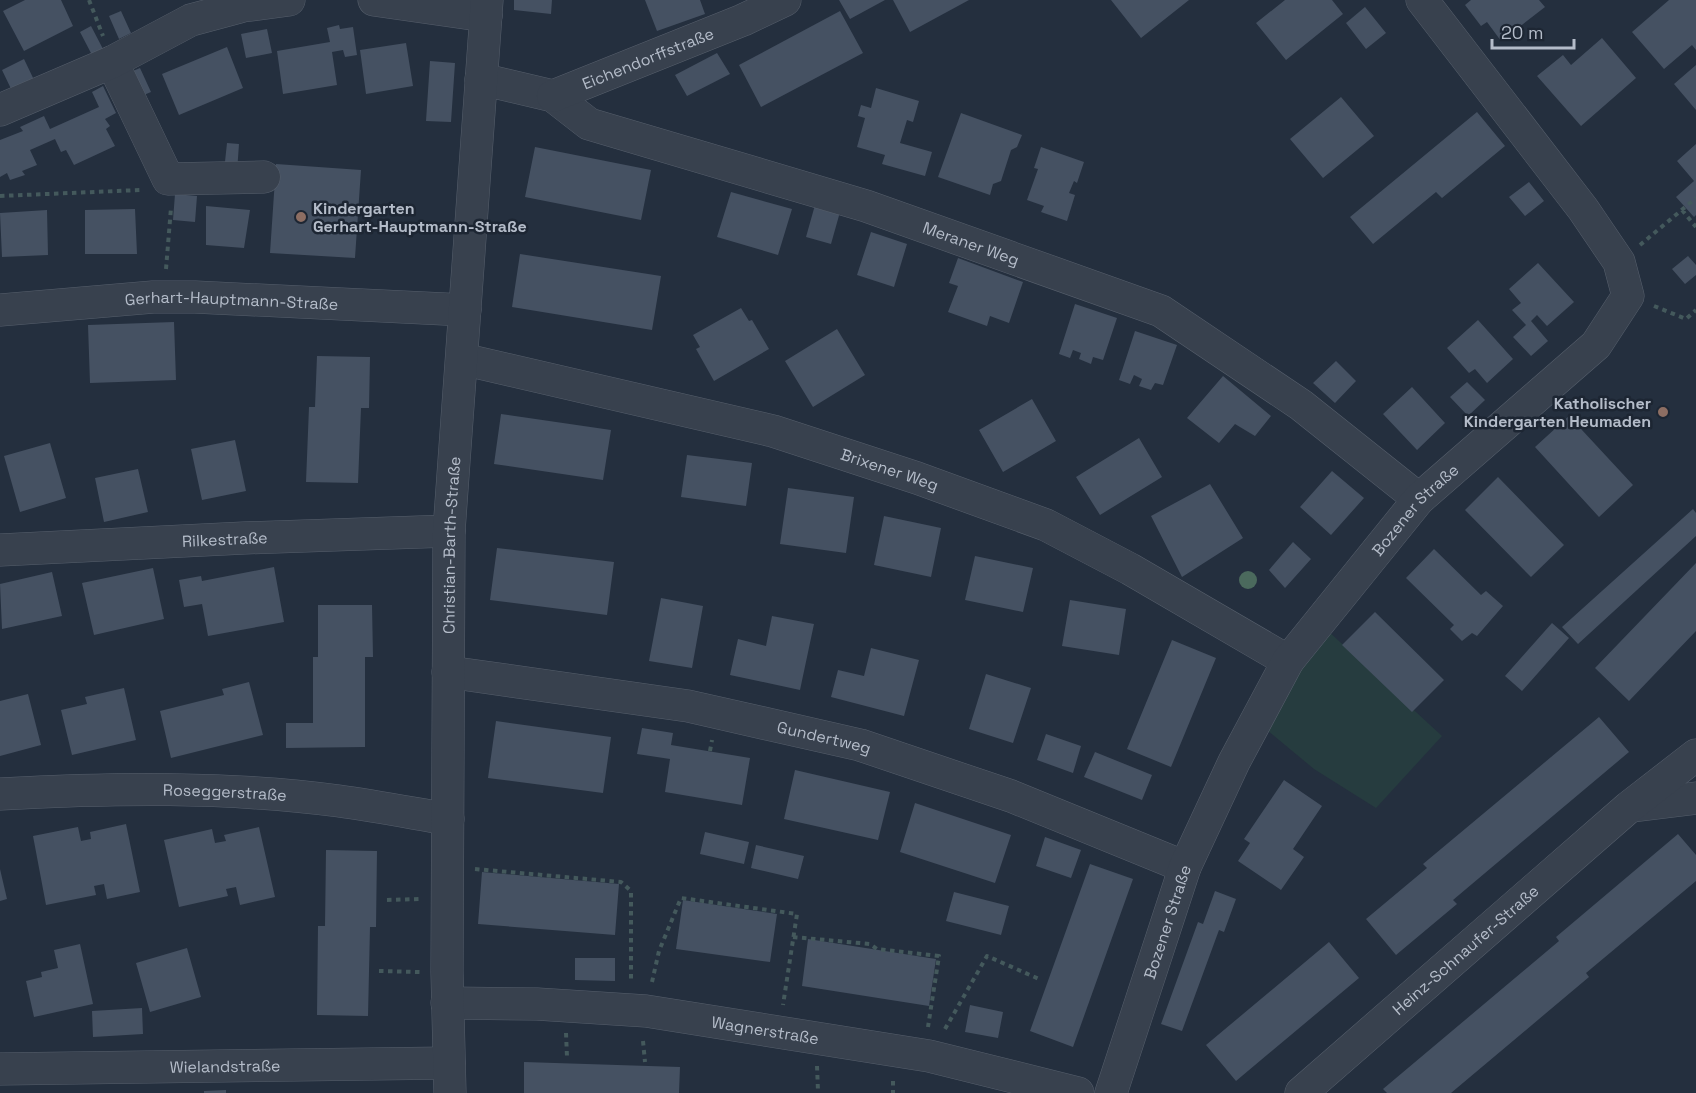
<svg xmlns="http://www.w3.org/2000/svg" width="1696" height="1093" font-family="'Space Grotesk',sans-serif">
  <rect width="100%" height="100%" fill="#242f3e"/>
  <path fill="#263c3f" d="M1327 630 1442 736 1376 808 1314 769 1262 726Z"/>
  <path fill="#455162" d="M25 0H61L73 26 24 51 3 11Z
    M514 0H552L551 14 514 10Z
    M645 0H700L705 14 657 31Z
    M839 0H885L850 19Z
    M893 0H969L910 32Z
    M1111 0H1189L1141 38Z
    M1285 0H1332L1343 14 1286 60 1256 23Z
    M1471 0H1539L1545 7 1501 41 1487 22 1481 26 1465 5Z
    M1669 0H1696V50L1692 45 1664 69 1632 32Z
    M1365 7 1386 33 1366 49 1346 23Z
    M121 11 131 33 119 39 109 16Z
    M840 11 863 53 761 107 739 65Z
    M339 25 340 29 353 27 357 55 345 57 343 50 332 52 337 85 283 94 277 51 330 42 327 28Z
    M91 26 103 49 92 55 80 32Z
    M267 29 272 53 246 58 241 34Z
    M1602 38 1636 78 1581 126 1537 76 1563 55 1571 65Z
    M406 43 413 86 366 94 360 50Z
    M227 47 243 88 179 115 162 74Z
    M717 53 730 74 687 96 675 75Z
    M24 59 35 82 13 93 2 70Z
    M430 61 455 63 451 122 426 121Z
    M1696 65V110L1674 84Z
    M140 68 151 92 139 97 128 73Z
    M103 86 116 113 105 119 110 126 106 129 115 146 74 165 66 150 61 152 55 139 30 150 37 165 22 171 25 175 10 180 7 173 0 177V140L23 131 20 127 44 116 50 129 99 107 92 92Z
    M876 88 919 101 913 122 907 120 900 143 932 152 925 176 882 164 885 155 857 147 865 118 858 116 861 105 871 108Z
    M1341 97 1374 136 1323 178 1290 139Z
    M1477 112 1505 146 1442 198 1436 192 1373 244 1350 217Z
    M961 113 1022 135 1017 147 1011 150 1001 181 993 184 990 195 938 177Z
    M227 143 239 144 237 172 224 171Z
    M1696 144V215L1694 217 1676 197 1694 181 1677 161Z
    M535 147 651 170 641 220 525 197Z
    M1041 147 1084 162 1077 183 1074 181 1069 193 1075 195 1067 221 1041 212 1044 206 1027 200 1038 169 1034 168Z
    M276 164 361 170 355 258 270 253Z
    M1529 182 1544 201 1525 216 1509 197Z
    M731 192 792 209 778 255 717 237Z
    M175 194 197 196 195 222 173 220Z
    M815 205 840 212 831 244 806 237Z
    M206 206 250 210 244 248 206 245Z
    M135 209 137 254H85V210Z
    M47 210 48 255 2 257 0 213Z
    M871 232 907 244 894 287 857 275Z
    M520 254 661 276 652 330 512 307Z
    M1688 256 1696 265V275L1685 284 1672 269Z
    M958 258 1023 282 1009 323 990 316 987 326 948 312 958 286 949 283Z
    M1538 263 1574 302 1547 326 1537 315 1531 321 1548 341 1531 356 1513 337 1526 325 1512 310 1521 303 1509 289Z
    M1075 304 1117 318 1103 360 1093 357 1091 364 1079 359 1081 353 1073 350 1070 358 1059 354Z
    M741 308 749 321 752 320 769 349 714 381 696 349 700 347 693 335Z
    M1478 320 1513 359 1487 383 1475 369 1469 373 1447 348Z
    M174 322 176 380 90 383 88 325Z
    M837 329 865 375 813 407 785 361Z
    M1135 331 1177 345 1163 385 1155 383 1151 390 1139 386 1142 379 1134 375 1130 384 1119 380Z
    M317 356 370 357 369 408H361L358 483 306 482 309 407H315Z
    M1336 361 1356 381 1335 403 1313 383Z
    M1223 376 1271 416 1255 436 1235 424 1219 443 1187 418Z
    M1467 382 1485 400 1468 416 1450 397Z
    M1412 387 1445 423 1417 450 1383 414Z
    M1032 399 1056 441 1003 472 979 430Z
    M501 414 611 430 603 480 494 464Z
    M1569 416 1633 485 1599 517 1535 447Z
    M1139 438 1162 477 1100 515 1076 477Z
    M235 440 246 491 202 500 191 449Z
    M50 443 66 498 20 512 4 456Z
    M687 455 752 463 746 506 681 497Z
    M138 469 148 512 104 522 95 478Z
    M1332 471 1364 498 1331 535 1300 507Z
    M1498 477 1564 545 1531 577 1465 510Z
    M1210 484 1243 538 1182 577 1151 516Z
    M788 488 854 497 846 553 780 544Z
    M1693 509 1696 513V536L1578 644 1562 627Z
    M884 516 941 528 931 577 874 565Z
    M1293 542 1311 559 1285 588 1269 570Z
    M497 548 614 562 607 615 490 600Z
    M1434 549 1481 595 1486 591 1503 606 1477 636 1472 633 1462 641 1450 629 1454 625 1406 578Z
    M975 556 1033 568 1023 612 965 600Z
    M1696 563V631L1629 701 1595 668Z
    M274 567 284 622 208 636 202 604 184 607 179 580 201 576 202 581Z
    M153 568 164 619 94 635 82 583Z
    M52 572 62 616 2 629 0 584Z
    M661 598 703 606 692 668 649 661Z
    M1070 600 1126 609 1119 655 1062 646Z
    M318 605H372L373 657H365V747L286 748V723H313V657H318Z
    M1375 612 1444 680 1412 712 1342 645Z
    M772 616 814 624 800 690 730 675 738 639 766 646Z
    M1552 623 1569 638 1522 691 1505 676Z
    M1172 640 1216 658 1171 767 1127 749Z
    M871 648 919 660 904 716 831 697 838 670 864 676Z
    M986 674 1031 688 1013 743 969 729Z
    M249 682 263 735 171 758 160 711 224 695 222 689Z
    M124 688 136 740 72 755 61 710 87 704 85 697Z
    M28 694 41 745 0 756V701Z
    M1599 717 1629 752 1453 900 1457 904 1396 955 1366 919 1427 868 1423 864Z
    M496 721 611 737 603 793 488 778Z
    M642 728 673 733 671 745 750 758 742 805 665 792 670 759 637 754Z
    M1046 734 1081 746 1073 773 1037 760Z
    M1095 752 1152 775 1142 800 1084 777Z
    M795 770 890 792 878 840 784 819Z
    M1284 780 1322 806 1293 849 1304 857 1281 890 1238 861 1250 843 1244 839Z
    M915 803 1011 835 995 883 900 852Z
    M126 824 140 892 107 899 104 884 94 886 96 895 46 905 33 836 78 827 81 841 91 839 90 832Z
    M259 827 275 897 240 905 236 887 226 889 228 896 179 907 164 840 212 829 215 843 226 841 224 835Z
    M705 832 749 842 744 864 700 854Z
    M1678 834 1696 855V881L1586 973 1589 977 1451 1093H1387L1383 1089 1559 941 1556 937Z
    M1045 837 1081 850 1071 878 1036 866Z
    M756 845 804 856 798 879 751 868Z
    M326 850 377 851 376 927H370L368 1016 317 1015 318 926H325Z
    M1090 864 1133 879 1073 1047 1030 1031Z
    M0 869 7 899 0 901Z
    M482 872 619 884 615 935 478 924Z
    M1215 891 1236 899 1224 932 1219 930 1182 1031 1161 1024 1198 922 1203 924Z
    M954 892 1009 906 1001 935 946 921Z
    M683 900 777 914 770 962 676 949Z
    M808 939 936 959 929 1006 802 986Z
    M1329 942 1359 978 1236 1081 1206 1045Z
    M80 944 93 1004 34 1017 26 981 42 977 41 972 58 968 54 950Z
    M187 948 201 997 150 1012 136 963Z
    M575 958H615V981L575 980Z
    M970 1005 1003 1012 998 1038 965 1032Z
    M142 1008 143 1034 93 1037 92 1011Z
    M524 1062 680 1067 679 1093H524Z
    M226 1090V1093H204V1091Z"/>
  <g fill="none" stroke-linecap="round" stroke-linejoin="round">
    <g stroke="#565f6c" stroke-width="33">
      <g id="street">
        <path d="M374 0 486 16"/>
        <path d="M112 62 168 179 264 177"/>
        <path id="s1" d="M481 79 553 96 589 124 866 206 1161 311 1301 405 1419 499"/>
        <path id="s2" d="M553 96 743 20 785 0"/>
        <path d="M0 110 112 62 191 20 243 6 289 0"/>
        <path id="s3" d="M0 310 153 297H195L465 310"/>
        <path id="s4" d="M462 359 773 431 917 478 1046 525 1130 569 1288 661"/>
        <path id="s5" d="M0 550 244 538 449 531"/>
        <path id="s6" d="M448 672 688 706 860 745 1011 796 1185 867"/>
        <path id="s7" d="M0 794C112 788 227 786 339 801 375 806 412 813 448 819"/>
        <path d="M1633 806 1696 798"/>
        <path id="s8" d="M447 1003 537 1004 646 1011 929 1056 1078 1093"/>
        <path id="s9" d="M0 1069 449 1063"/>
        <path id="s10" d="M450 1093 447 972 449 531 487 0"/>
        <path id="s11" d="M1111 1093 1185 867 1234 762 1288 661 1419 499 1596 345 1628 296 1619 262 1583 209 1422 0"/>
        <path id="s12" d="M1301 1093 1629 807 1696 755"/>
      </g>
    </g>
    <path stroke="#44595c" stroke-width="4" stroke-dasharray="4.5 4.5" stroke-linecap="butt" d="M89 0 103 36
      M0 196 140 190
      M1682 210 1696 227
      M1640 245 1696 198
      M166 269 171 208
      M1654 306 1686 319 1696 310
      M710 751 712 740
      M475 869 621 882 631 891V981
      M387 900 419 899
      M793 937 870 944 877 949 939 956 928 1027
      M379 971 420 972
      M652 982 659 951 681 898 797 914 783 1005
      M945 1029 987 956 1039 979
      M566 1033 567 1057
      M643 1041 645 1062
      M817 1066 818 1091
      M893 1081V1093"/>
    <use href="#street" stroke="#38414e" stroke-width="32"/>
  </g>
  <circle fill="#4b6a5d" cx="1248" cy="580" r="9"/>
  <g fill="#8d6e63" stroke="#1d2633" stroke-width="2">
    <circle cx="301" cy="217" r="6"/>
    <circle cx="1663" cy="412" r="6"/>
  </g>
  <g text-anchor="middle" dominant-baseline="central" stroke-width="5" stroke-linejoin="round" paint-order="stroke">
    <g font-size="16" fill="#b4bcc9" stroke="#1d2633">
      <text stroke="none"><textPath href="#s2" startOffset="102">Eichendorffstraße</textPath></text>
      <text stroke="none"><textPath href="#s1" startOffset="520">Meraner Weg</textPath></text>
      <text stroke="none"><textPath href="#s3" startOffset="232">Gerhart-Hauptmann-Straße</textPath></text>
      <text stroke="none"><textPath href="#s4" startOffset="442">Brixener Weg</textPath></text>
      <text stroke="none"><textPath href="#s11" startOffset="666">Bozener Straße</textPath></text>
      <text stroke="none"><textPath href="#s5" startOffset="225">Rilkestraße</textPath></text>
      <text stroke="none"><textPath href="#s10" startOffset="548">Christian-Barth-Straße</textPath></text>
      <text stroke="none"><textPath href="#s6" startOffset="382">Gundertweg</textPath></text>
      <text stroke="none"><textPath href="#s7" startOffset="225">Roseggerstraße</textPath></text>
      <text stroke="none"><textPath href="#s11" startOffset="180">Bozener Straße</textPath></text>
      <text stroke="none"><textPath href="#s12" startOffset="218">Heinz-Schnaufer-Straße</textPath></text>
      <text stroke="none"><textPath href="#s8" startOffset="320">Wagnerstraße</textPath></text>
      <text stroke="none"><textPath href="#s9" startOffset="225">Wielandstraße</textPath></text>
    </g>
    <g font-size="16" font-weight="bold" fill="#b4bcc9" stroke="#1d2633" text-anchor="start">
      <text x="313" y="208">Kindergarten<tspan x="313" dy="18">Gerhart-Hauptmann-Straße</tspan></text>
      <text x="1651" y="403" text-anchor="end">Katholischer<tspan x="1651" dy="18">Kindergarten Heumaden</tspan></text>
    </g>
  </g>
  <path d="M1492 39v9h82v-9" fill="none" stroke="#b4bcc9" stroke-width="3"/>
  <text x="1501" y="39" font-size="18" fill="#b4bcc9" stroke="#1d2633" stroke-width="4.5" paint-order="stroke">20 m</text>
</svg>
